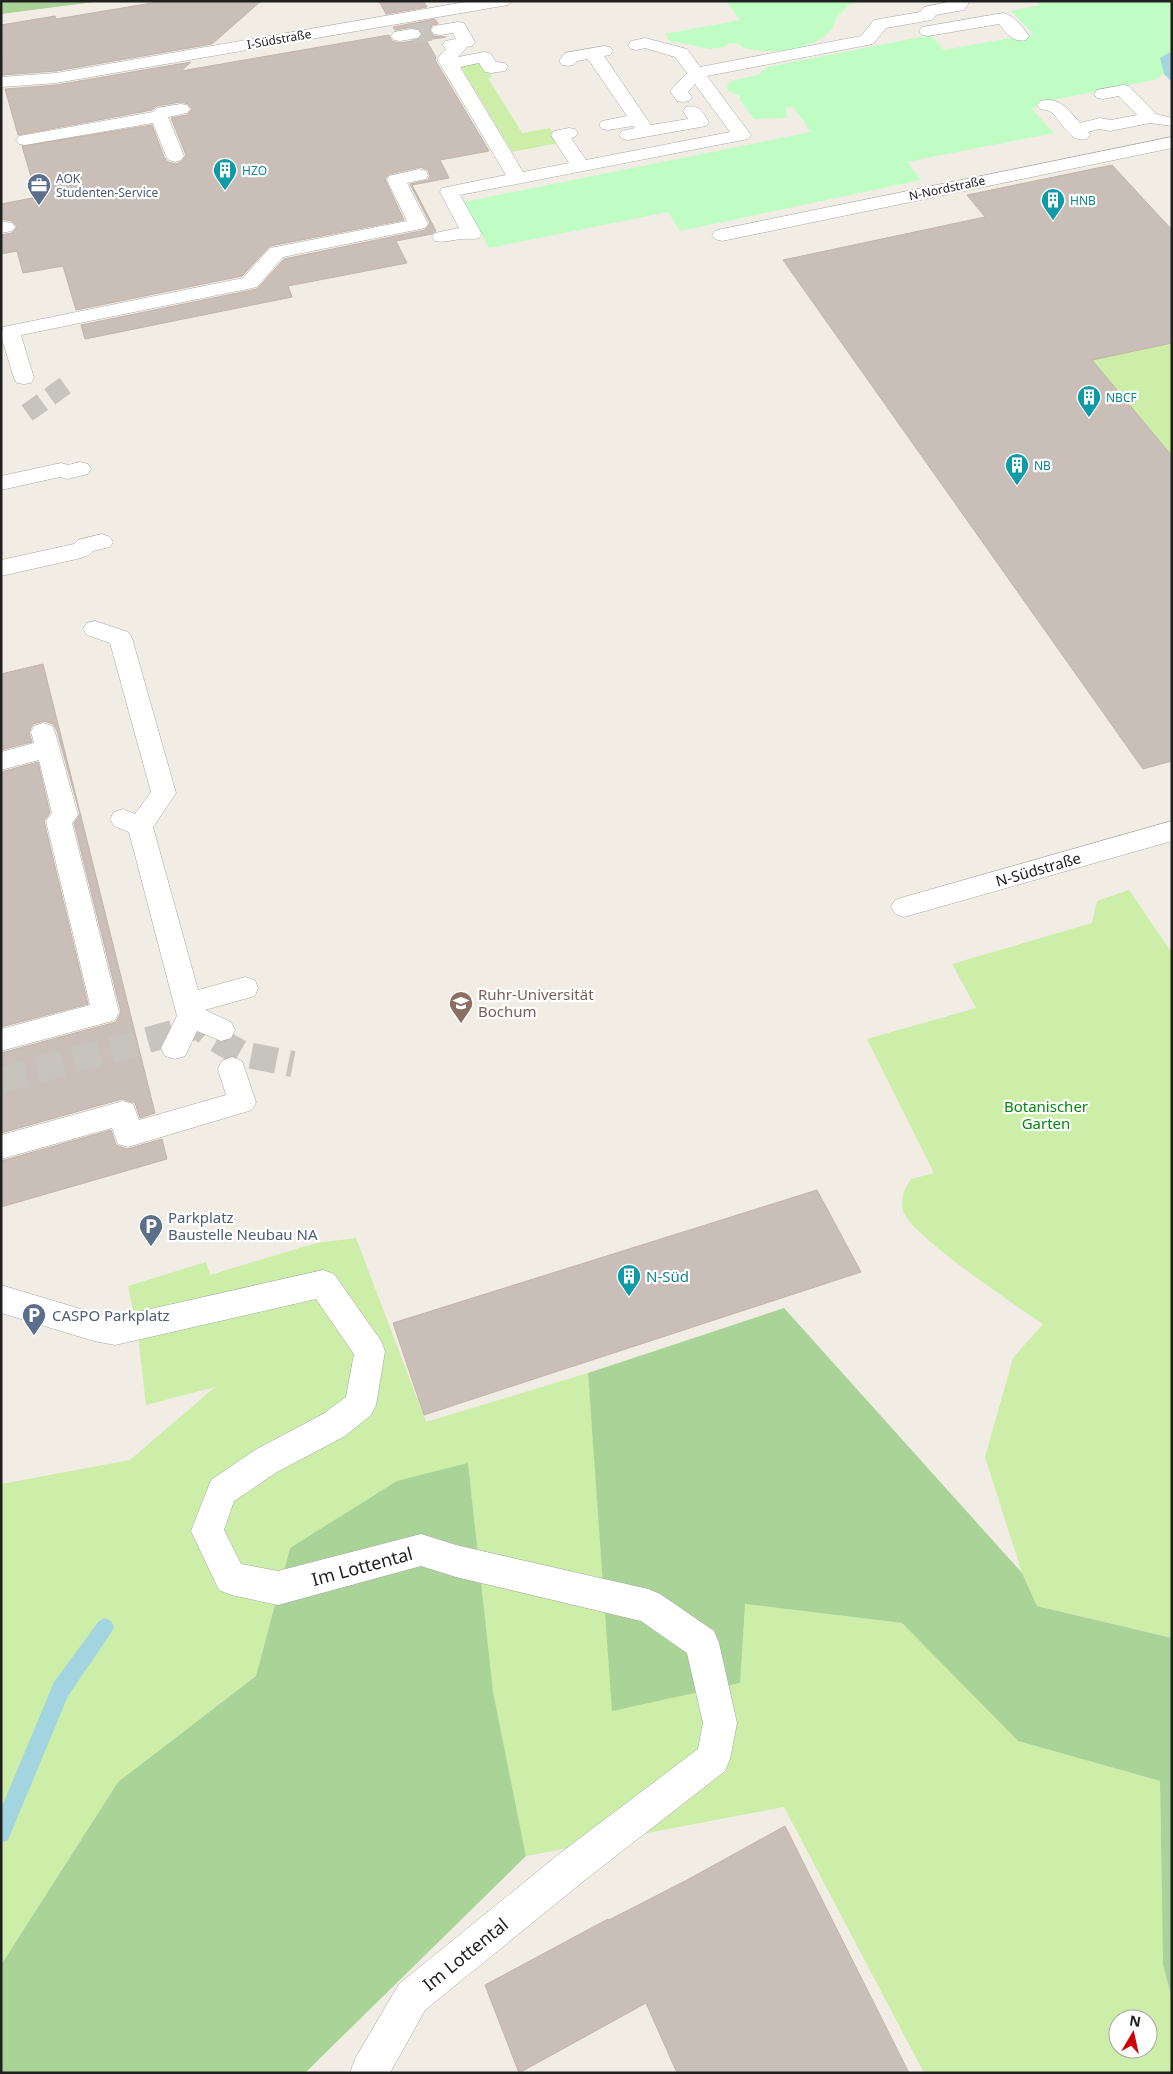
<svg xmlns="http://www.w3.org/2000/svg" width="1173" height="2074" font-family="'Noto Sans',sans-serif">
  <rect width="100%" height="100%" fill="#f1ede5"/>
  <path fill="#cceea8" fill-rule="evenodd" d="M483 60 492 77 488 78 522 133 550 128 559 143 512 152 459 64Z
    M1172 343V456L1092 360Z
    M1129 890 1172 953V1638L1037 1606 1022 1573 985 1457 1013 1358 1043 1324C1017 1306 911 1236 903 1211 900 1199 904 1189 911 1179L934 1173 867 1039 976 1008 952 964 1092 923 1097 901Z
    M356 1238 426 1422 588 1373 613 1711 745 1604 902 1623 1018 1741 1160 1781 1163 1965 1172 1999V2073H924L784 1807 526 1856 493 1691 468 1463 290 1548 256 1676 118 1782 1 1965V1484L130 1460 215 1387 146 1405 137 1328 128 1286 206 1262 210 1275 316 1243ZM1118 2019H1148V2049H1118Z"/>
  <path fill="#aad397" d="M1 1H102L1 14Z
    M784 1308 1022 1573 1037 1606 1172 1638V1999L1163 1965 1160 1781 1018 1741 902 1623 745 1604 740 1683 612 1711 588 1373Z
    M468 1463 493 1691 526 1856 305 2073H1V1965L118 1782 256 1676 290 1548 397 1481Z"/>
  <path fill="#c0fdc4" d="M726 1H864L849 5 837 17 832 29 826 35 817 41 798 49 782 51H762L743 48 739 44 729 43 724 47 710 49 676 42 671 43 665 34 740 20Z
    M1036 1H1172V51L1160 58 1164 74 1154 80 1043 102 1032 109 1054 133 907 162 921 180 680 231 668 212 489 248 463 202 811 132 793 107H786L787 118 754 119 739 99 741 96 728 91 727 86 731 81 758 75 767 67 931 35 944 50 1033 34 1011 11 1040 5Z"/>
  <path fill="#a3d5e1" d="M1172 51V82L1164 74 1160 58Z"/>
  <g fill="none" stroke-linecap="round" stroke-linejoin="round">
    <path fill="#a3d5e1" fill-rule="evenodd" d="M105 1618 111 1621 114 1627 111 1633 68 1696 8 1840 1 1843V1809L54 1682 99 1621Z"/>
  </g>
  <path fill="#c9bfb8" stroke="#c4b3a7" d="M164 1H261L212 44 56 71 2 75 1 25 55 16 56 19Z
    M379 1H423L427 7 386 14Z
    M435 19 438 24 432 25 430 31 434 36 446 37 426 40 436 57 435 60 489 151 440 160 449 178 412 185 436 231 432 234 396 241 407 263 288 286 292 297 85 339 81 325 257 289 284 259 425 230 430 223 410 184 428 180 430 176 428 170 420 167 389 174 385 179 404 220 270 246 242 276 76 310 63 266 23 273 17 251 1 254V235L12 233 17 227 12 221 1 219V204L37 197 22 146 152 125 164 157 168 162 176 164 182 161 186 155 171 118 187 115 192 109 188 104 181 102 157 106 152 110 18 135 5 89 56 85 191 62 181 71 389 35 392 41 400 43 418 40 422 33 418 28 412 27 395 30 393 27Z
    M1112 165 1172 230V343L1092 360 1172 456V761L1143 769 783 260 985 217 967 195Z
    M43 664 155 1113 140 1118 135 1103 122 1099 1 1133V1053L116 1022 121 1012 74 823 80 814 57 731 53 724 44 721 33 724 29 732 32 742 1 750V674Z
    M38 762 50 813 44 821 88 1004 1 1027V772Z
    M111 1130 116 1145 127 1149 162 1139 167 1159 1 1207V1161Z
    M817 1190 861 1272 424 1415 393 1323Z
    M785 1826 909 2073H677L646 2003 519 2073 485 1985 608 1919 609 1920 687 1880Z"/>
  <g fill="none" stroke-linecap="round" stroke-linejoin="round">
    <path stroke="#c7c4be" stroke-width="19" stroke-dasharray="19 9" stroke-linecap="butt" d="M412 34 440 30"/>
    <path stroke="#c7c4be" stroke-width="19" stroke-dasharray="19 9" stroke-linecap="butt" d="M27 413 66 385"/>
    <path stroke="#c7c4be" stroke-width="26" stroke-dasharray="26 12" stroke-linecap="butt" d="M1 1080 199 1026 209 1035 242 1054 293 1064"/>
    <g stroke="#a7a7a7" stroke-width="1">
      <path id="service" d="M1172 137V148L722 241 715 239 712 235 715 231 722 229Z
        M323 1270 334 1274 381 1341 385 1351 376 1405 371 1415 345 1436 277 1472 234 1501 224 1530 241 1564 278 1571 421 1534 456 1545 648 1589 660 1594 714 1631 719 1643 737 1723 730 1759 725 1771 585 1880 425 2010 390 2073H350L355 2059 399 1984 559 1854 698 1749 703 1723 687 1653 641 1621 456 1577 421 1566 278 1605 231 1595 219 1590 191 1531 211 1480 255 1450 323 1414 346 1397 354 1354 316 1299 115 1345 94 1341 1 1313V1285L94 1313 115 1317Z"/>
    </g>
    <g stroke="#a7a7a7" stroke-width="1">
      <path id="pedestrian" d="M953 1H970L964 10 936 15 932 20 926 21 886 28 873 44 707 76 751 135 748 139 460 195 482 234 479 238C472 240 467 238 461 239 452 240 445 243 435 241L432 237 435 233 459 228 440 192 442 188 506 175 437 59 446 49 442 45 445 41 456 39 453 33 440 35 434 34 431 30 434 26 458 22 464 23 475 42 472 46 467 47 458 57 484 52 490 53 496 62 505 63 508 67 505 71 491 73 485 72 479 63 460 67 523 172 569 163 551 135 554 131 569 128 575 129 578 133 575 137 571 138 586 160 730 132 695 84 688 92 692 97 689 101 683 102 677 101 670 91 687 73 675 57 645 48 637 50 631 49 628 45 631 41 645 38 687 49 700 67 861 36 874 20 920 12 924 7Z
        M1003 13C1013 15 1023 27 1029 36L1026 40C1013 43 1007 33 999 24L928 36 922 35 919 31 922 27 928 26Z
        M412 29 418 30 421 34 418 38 400 41 394 40 391 36 394 32Z
        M604 46 610 47 613 51 610 55 604 56 651 125 688 119 683 111 686 107C699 104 702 112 709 122L706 126 628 140 622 139 619 135 622 131 635 128 633 126 608 130 602 129 599 125 602 121 627 116 588 59 577 61C573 67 568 66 562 65L559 61 565 53Z
        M1123 85 1129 86 1156 114 1172 118V126L1150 123 1110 131 1099 129 1088 132 1090 135 1087 139C1069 143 1063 122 1051 112 1048 110 1044 110 1040 109L1037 105 1040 101C1059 96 1068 109 1080 123L1100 118 1111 120 1137 115 1119 96 1103 99 1097 98 1094 94 1097 90Z
        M181 104 187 105 190 109 187 113 168 117 184 156 181 160 175 162 169 160 166 156 153 123 25 145 19 144 16 140 19 136 25 135 153 112 157 108Z
        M419 169 426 171 428 175 426 179 407 183 428 224 425 228 283 257 257 287 21 335 34 378 31 383 24 384 17 383 14 378 1 336 3 327 243 278 270 248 407 221 387 180 389 176Z
        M1 221 12 223 15 227 12 231 1 233Z
        M80 462 88 464 91 469 88 474 67 479 60 477 1 490V476L61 463 68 465Z
        M102 534 110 537 113 542 110 547 93 551 89 555 81 558 1 576V560L74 544 78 540Z
        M95 621 128 632 132 638 176 793 153 827 198 990 245 977 255 980 258 988 255 996 205 1010 231 1022 235 1030 231 1038 221 1041 197 1031 185 1056 175 1059 165 1056 161 1048 177 1016 129 832 114 826 110 819 114 812 123 809 135 814 151 792 110 643 87 635 83 629 87 623Z
        M43 723 52 726 55 732 78 815 72 823 119 1012 115 1020 105 1023 1 1051V1029L90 1005 46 821 52 813 39 760 1 770V752L34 743 31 732 34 726Z
        M232 1057 242 1061 256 1102 252 1110 128 1147 118 1144 112 1128 1 1159V1135L123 1101 133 1104 139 1120 226 1095 218 1069 222 1061Z"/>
    </g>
    <g stroke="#a7a7a7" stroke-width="1">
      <path id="minor" d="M471 1H510L508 5 502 6 56 83 1 87V77L56 73Z
        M1172 821V841L904 917 895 914 891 907 895 900 904 897Z"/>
    </g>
    <use href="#service" fill="#fff" fill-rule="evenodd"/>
    <use href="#pedestrian" fill="#fff" fill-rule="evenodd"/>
    <use href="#minor" fill="#fff" fill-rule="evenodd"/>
  </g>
  <defs>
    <g id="building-pin" transform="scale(1.25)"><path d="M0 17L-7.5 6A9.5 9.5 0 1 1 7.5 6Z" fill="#0f9aa8" stroke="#fff"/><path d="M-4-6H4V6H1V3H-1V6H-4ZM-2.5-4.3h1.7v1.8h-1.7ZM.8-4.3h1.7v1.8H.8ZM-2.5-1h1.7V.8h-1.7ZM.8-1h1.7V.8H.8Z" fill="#fff"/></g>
    <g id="office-pin" transform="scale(1.25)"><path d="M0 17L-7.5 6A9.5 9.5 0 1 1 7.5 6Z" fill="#5c6f8a" stroke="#fff"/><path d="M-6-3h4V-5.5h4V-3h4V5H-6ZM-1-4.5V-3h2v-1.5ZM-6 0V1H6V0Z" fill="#fff"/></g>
    <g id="university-pin" transform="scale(1.25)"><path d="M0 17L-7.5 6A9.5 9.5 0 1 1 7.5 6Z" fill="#8d6e63" stroke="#fff"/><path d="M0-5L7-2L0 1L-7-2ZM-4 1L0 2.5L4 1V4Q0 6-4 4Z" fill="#fff"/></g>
    <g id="parking-pin" transform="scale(1.25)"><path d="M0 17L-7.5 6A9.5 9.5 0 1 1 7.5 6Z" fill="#5c6f8a" stroke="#fff"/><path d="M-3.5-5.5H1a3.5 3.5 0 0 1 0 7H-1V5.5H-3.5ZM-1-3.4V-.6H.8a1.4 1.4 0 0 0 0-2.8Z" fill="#fff"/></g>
  </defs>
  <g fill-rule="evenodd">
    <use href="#building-pin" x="225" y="170"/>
    <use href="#office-pin" x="39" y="185"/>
    <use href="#building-pin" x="1053" y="200"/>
    <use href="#building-pin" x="1089" y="397"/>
    <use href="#building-pin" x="1017" y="465"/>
    <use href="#university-pin" x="461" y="1003"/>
    <use href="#parking-pin" x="151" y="1226"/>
    <use href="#building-pin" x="629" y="1276"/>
    <use href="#parking-pin" x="34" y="1315"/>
  </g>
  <g text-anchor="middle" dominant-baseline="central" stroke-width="4.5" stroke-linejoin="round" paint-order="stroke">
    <g font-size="12" fill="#202020" stroke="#fff">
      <text transform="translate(279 39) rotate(-10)">I-Südstraße</text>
      <text transform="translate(947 188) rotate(-12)">N-Nordstraße</text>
    </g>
    <g font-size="12" fill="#0d838f" stroke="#fff" text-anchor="start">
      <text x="242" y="170">HZO</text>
      <text x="1070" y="200">HNB</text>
      <text x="1106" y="397">NBCF</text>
      <text x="1034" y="465">NB</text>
    </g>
    <g font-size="12" fill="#4e5e75" stroke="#fff" text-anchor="start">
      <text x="56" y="178">AOK<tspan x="56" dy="14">Studenten-Service</tspan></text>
    </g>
    <g font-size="15" fill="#202020" stroke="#fff">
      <text transform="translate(1038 869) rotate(-16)">N-Südstraße</text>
    </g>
    <g font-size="15" fill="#785e54" stroke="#fff" text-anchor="start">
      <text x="478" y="994">Ruhr-Universität<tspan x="478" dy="17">Bochum</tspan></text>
    </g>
    <g font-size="15" fill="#04880c" stroke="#fff">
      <text x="1046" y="1106">Botanischer<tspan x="1046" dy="17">Garten</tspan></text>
    </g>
    <g font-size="15" fill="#4e5e75" stroke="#fff" text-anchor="start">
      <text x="168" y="1217">Parkplatz<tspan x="168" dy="17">Baustelle Neubau NA</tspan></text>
      <text x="52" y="1315">CASPO Parkplatz</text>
    </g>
    <g font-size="15" fill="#0d838f" stroke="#fff" text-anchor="start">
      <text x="646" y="1276">N-Süd</text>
    </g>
    <g font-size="18" fill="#202020" stroke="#fff">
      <text transform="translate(362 1566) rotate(-15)">Im Lottental</text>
      <text transform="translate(465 1954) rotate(-39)">Im Lottental</text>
    </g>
  </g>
  <rect width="1173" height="2074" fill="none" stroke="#202020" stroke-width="5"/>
  <g transform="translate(1133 2034) rotate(9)"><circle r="24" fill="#ffffff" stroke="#a6a6a6"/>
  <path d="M0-4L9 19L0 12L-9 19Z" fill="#cf0004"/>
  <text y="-8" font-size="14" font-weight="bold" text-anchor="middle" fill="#202020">N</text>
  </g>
</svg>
